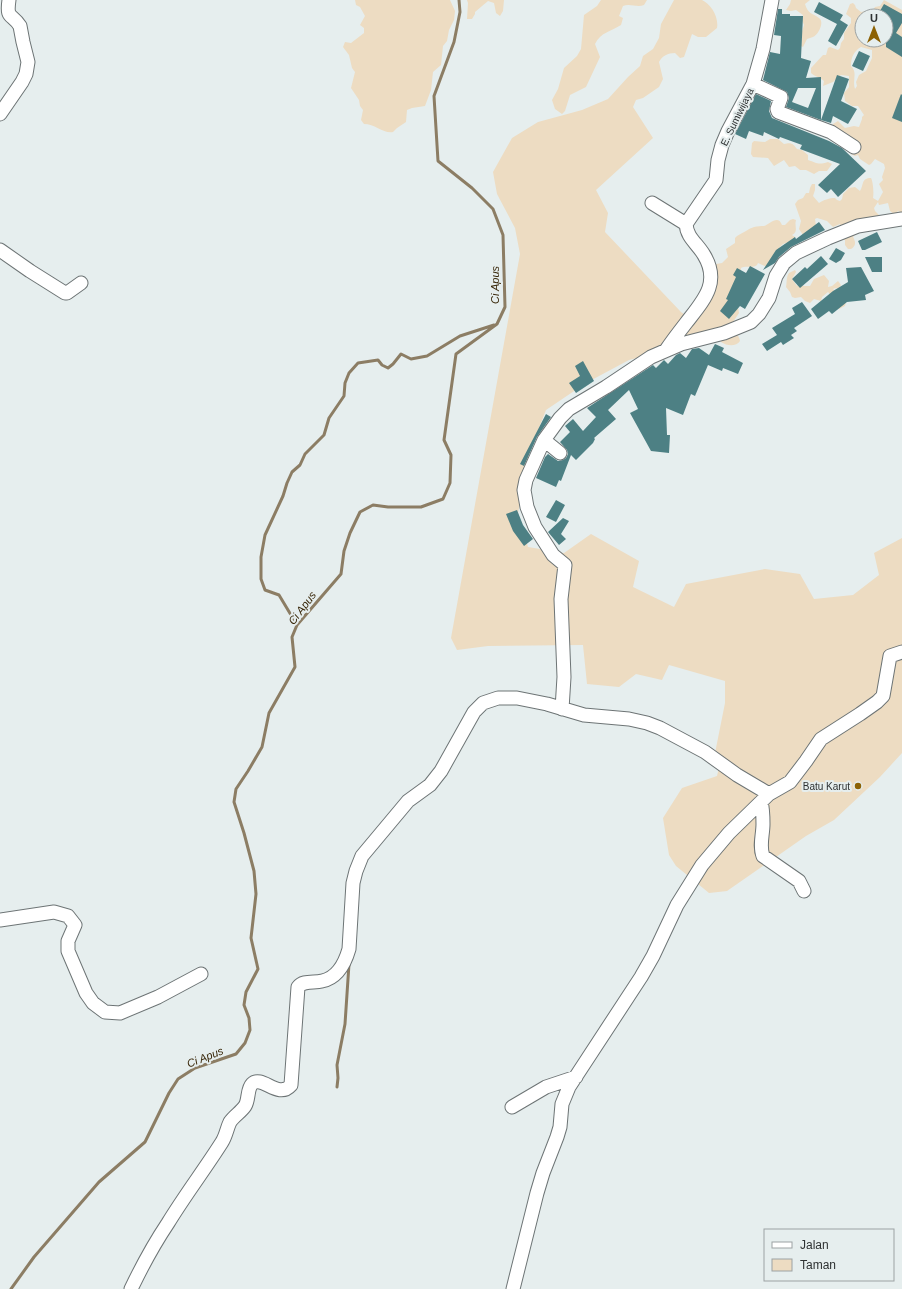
<svg xmlns="http://www.w3.org/2000/svg" width="902" height="1289" font-family="Helvetica,sans-serif">
  <rect width="100%" height="100%" fill="#e6eeee"/>
  <path fill="#eddcc2" fill-rule="evenodd" d="M355 0H450L455 11 454 20 449 30 447 41 443 46 441 65 433 72 431 90 425 106 412 108 407 110 406 122 397 128 393 132C384 134 375 124 364 124L361 120 363 110 360 106 359 100 351 88 355 72 352 68 349 55 343 47 345 42 351 43 364 33V28L360 25 365 16 360 7 356 5Z
    M467 0H504L503 11 500 16 496 13 494 3 488 1 475 12V14L472 19H467L468 3Z
    M601 0H647L644 5C637 8 630 3 623 6L619 16 623 18 621 25C610 32 601 32 595 44L600 57 586 87 570 95 565 111 562 114 555 109 552 100 558 89 564 68 577 56 581 49 584 15 597 6Z
    M674 0H702C711 4 719 17 717 28L706 37H698L692 34 684 57 680 58 675 53C668 53 662 56 659 62L663 79 659 87 643 98 636 100 633 107 653 138 596 190 608 213 605 232 681 312 690 318 714 266 716 264 722 263 728 257 726 249 735 243V238L737 236C743 233 748 229 754 227 758 226 761 226 764 226 770 224 778 214 782 225H785L790 220 793 219 796 220C794 227 799 231 792 235L795 237V240L783 244 779 248V251L767 267 758 263 757 265C752 269 747 265 741 268L738 307 739 313 731 325C734 331 739 335 740 341 736 347 727 346 721 342L720 336 713 330H708L717 337 629 360 586 383 546 410 529 453 518 513 528 547 564 553 591 534 639 561 633 587 674 607 686 584 765 569 800 574 814 599 853 595 879 575 874 553 902 538V753L880 777 834 820 806 836 727 891 709 893 676 866 669 855 663 818 682 788 717 776 720 763 715 753 725 703V681L669 665 662 680 636 674 619 687 587 684 583 645 488 646 457 650 451 638 520 254 515 228 497 194 493 172 512 138 538 122 582 110 608 99 628 77 640 66 643 56 653 49 659 38 661 24Z
    M791 0H810L805 4C808 14 812 13 819 18 825 22 818 35 813 37 811 38 809 38 807 39L803 47 801 46 802 38 801 35 804 25 802 20 803 15 796 10 791 11 786 10 790 4Z
    M884 0 902 10V213L898 211 895 215 890 211 888 203 879 205 878 202 874 208 875 211 879 215V218L855 235 853 237C856 242 856 246 851 249H848L845 245V240H839L841 226 840 224 833 227 827 221 817 218 815 219 816 226 803 235 799 229 801 221 795 204 798 200 803 198 806 193H809L810 188 812 184H815V190L813 196 819 203C823 200 830 198 835 198L837 200 840 201 842 199 843 194 849 188 855 187 860 191C864 185 861 178 871 178 873 181 874 193 873 198L878 201 883 192 879 184 883 180 882 177 885 168 884 164 875 159 871 164 869 165 860 159 858 155 855 156 851 154 832 126 833 124 838 121 845 128 854 126 859 127 862 119V117L864 115 858 106H852L845 101 844 93 849 87V76L841 75 833 82 823 86 824 81C819 76 815 77 811 73V68L823 55H826L828 48 830 47 838 50 840 48 841 43 844 39V33L851 23V18L846 14 850 4 853 3 855 5 856 8 861 12 866 11 872 12 875 7 880 6ZM862 16H886V40H862ZM861 47 872 50V58L866 71 859 75 856 82 857 86 855 89C852 80 858 73 851 66 851 57 854 51 861 47Z
    M770 139H778L784 144C792 142 793 144 797 149L802 150 808 155V160C817 163 818 165 828 162L832 164 827 171H819L814 174 806 170H800L795 166 789 167 784 160 774 166 768 158 753 157 751 154 752 143 754 141 765 142Z
    M795 270 796 272 792 279 797 286 800 284 804 286H810L814 279 824 275 829 281 828 287 832 286 838 281 841 285C839 290 836 287 833 289L846 302 845 306 839 309 829 293 828 292 822 297 821 301 814 299 810 303 805 301 801 297 795 298 792 297 790 292 786 287C787 283 786 277 789 273Z"/>
  <g fill="none" stroke-linecap="round" stroke-linejoin="round">
    <path stroke="#8c7d64" stroke-width="3" d="M297 625 279 595 265 590 261 579V557L265 535 283 496 287 483 292 472 300 465 305 454 324 435 329 418 344 396 345 383 349 373 358 363 378 360 382 365 388 368 393 364 401 354 411 359 427 356 460 336 494 325
      M337 1087 338 1078 337 1065 345 1024 349 964
      M11 1289 34 1257 99 1182 145 1142 169 1093 178 1079 195 1068 236 1054 245 1043 250 1030 249 1018 244 1005 246 992 258 969 251 938 256 894 254 871 244 833 234 802 236 789 248 771 262 747 269 713 295 667 292 637 297 625 341 574 344 551 350 533 360 512 373 505 388 507H421L443 499 450 483 451 455 444 440 456 354 497 324 505 307 503 235 493 209 472 188 438 161 434 96 454 42 460 12 459 0"/>
  </g>
  <path fill="#4d8084" fill-rule="evenodd" d="M819 2 843 15 840 20 848 25 836 46 828 41 837 24 814 12Z
    M884 4 902 14V23L896 33 902 37V57L886 47V16H877Z
    M778 9H782V14H790V16H803L801 58 811 61 806 78 821 77V120L786 107 789 98 787 92 763 80 770 52 780 54 781 36 774 35ZM798 88H816L808 108 792 102Z
    M859 51 870 56 863 71 852 66Z
    M837 75 849 79 841 101 857 109 848 124 833 116 831 123 821 120Z
    M756 94 771 101 769 111 772 118 829 141 842 148 866 171 838 197 831 189 827 193 818 185 840 164 800 149 802 145 780 137 779 139 764 132 763 136 749 131 746 139 735 134Z
    M901 94 902 95V122L892 118Z
    M819 222 825 230 791 247 779 257 775 263 763 270 776 250 795 237 796 239Z
    M877 232 882 242 865 250H862L858 241Z
    M836 248 845 253 841 260 836 263 829 259Z
    M821 256 828 264 800 288 792 279 805 267 807 269Z
    M865 257H882V272H872Z
    M750 266 765 274 745 309 740 306 729 319 720 311 728 300 726 299 736 277 733 275 737 268 746 273Z
    M861 267 874 291 865 295 866 300 847 302 832 314 829 311 818 319 811 309 833 291 848 282 846 268Z
    M802 302 812 316 794 328 797 331 791 335 794 338 783 345 781 342 767 351 762 344 777 335 772 328 795 314 792 308Z
    M715 344 724 348 722 352 743 363 738 374 723 368 722 371 708 365 695 396 691 394 683 415 666 408 667 435H670L669 453 651 451 630 413 638 409 629 390 608 410 616 419 594 438 595 439 593 443 576 460 571 455 561 481 559 480 556 487 536 478 545 457 548 454 558 461 563 460 566 458 568 454 567 450 560 442 570 432 565 426 573 419 583 431 596 417 587 408 653 365 656 368 664 360 668 364 676 355 680 353 686 358 692 349 699 348 709 355Z
    M583 361 594 381 576 393 569 383 580 376 575 366Z
    M546 414 551 417 537 437 524 466 520 464Z
    M556 500 565 505 556 522 546 517Z
    M517 510 523 525 533 539 524 546 513 531 506 514Z
    M563 518 569 521 561 534 566 539 559 545 548 532Z"/>
  <g fill="none" stroke-linecap="round" stroke-linejoin="round">
    <g stroke="#6d7475" stroke-width="15">
      <path id="minor" d="M753 84 781 97V98L777 109 778 112 831 132 854 147
        M0 114 22 82 26 74 28 62 23 42 20 26C12 13 6 20 9 0
        M652 203 686 224
        M0 250 30 271 65 293H67L81 283
        M666 350C672 341 679 332 686 323 703 301 721 283 704 255 697 243 687 238 686 224L716 180 718 160 722 145 728 131 753 84 763 49 772 0
        M544 440 560 453
        M562 709 564 677 561 599 565 565 553 555 535 527 527 507 524 490 526 480 544 440 560 418 569 409 606 387 651 357 681 344 724 333 751 322 759 314 769 298 776 276 784 263 796 253 828 238 858 226 902 219
        M761 802C763 809 763 817 763 824 763 835 759 846 763 856L799 881 804 891
        M0 920 54 912 68 916 75 925 68 941V951L86 993 93 1003 105 1012 120 1013 158 997 201 974
        M512 1107 546 1087 576 1077
        M131 1289C142 1266 154 1244 168 1223 185 1195 205 1169 222 1142 226 1136 227 1128 230 1122 234 1116 241 1112 245 1106 249 1100 247 1089 252 1084 262 1074 278 1100 291 1085L298 987C303 980 314 983 322 981 337 978 345 963 349 949L353 883 356 871 362 856 408 801 430 785 441 771 474 712 483 703 498 698H517L547 704 584 715 629 719 647 723 660 728 705 752 737 775 769 794
        M513 1289 537 1193 543 1173 557 1137 560 1127 562 1104 569 1087 641 977 653 956 677 905 702 865 729 833 769 794 790 782 806 761 821 739 860 714 877 702 883 696 890 656 902 652"/>
    </g>
    <use href="#minor" stroke="#fff" stroke-width="13"/>
  </g>
  <circle fill="#8c6104" stroke="#e6eeee" stroke-width="1.5" cx="858" cy="786" r="4"/>
  <g text-anchor="middle" dominant-baseline="central" stroke-width="4" stroke-linejoin="round" paint-order="stroke">
    <g font-size="10" fill="#2e3132" stroke="#e6eeee">
      <text transform="translate(737 117) rotate(-64)">E. Sumiwijaya</text>
    </g>
    <g font-size="10" fill="#2e3132" stroke="#e6eeee" text-anchor="end">
      <text x="850" y="786">Batu Karut</text>
    </g>
    <g font-size="11" font-style="italic" fill="#392709" stroke="#e6eeee">
      <text transform="translate(495 285) rotate(-90)">Ci Apus</text>
      <text transform="translate(302 608) rotate(-53)">Ci Apus</text>
      <text transform="translate(205 1057) rotate(-22)">Ci Apus</text>
    </g>
  </g>
  <rect x="764" y="1229" width="130" height="52" fill="#e6eeee" stroke="#9ca2a3"/>
  <rect x="772" y="1242" width="20" height="6" fill="#ffffff" stroke="#9ca2a3"/>
  <text x="800" y="1249" font-size="12" fill="#2e3132">Jalan</text>
  <rect x="772" y="1259" width="20" height="12" fill="#eddcc2" stroke="#9ca2a3"/>
  <text x="800" y="1269" font-size="12" fill="#2e3132">Taman</text>
  <g transform="translate(874 28)"><circle r="19" fill="#e6eeee" stroke="#9ca2a3"/>
  <path d="M0-3L7 15L0 10L-7 15Z" fill="#8c6104"/>
  <text y="-6" font-size="11" font-weight="bold" text-anchor="middle" fill="#2e3132">U</text>
  </g>
</svg>
